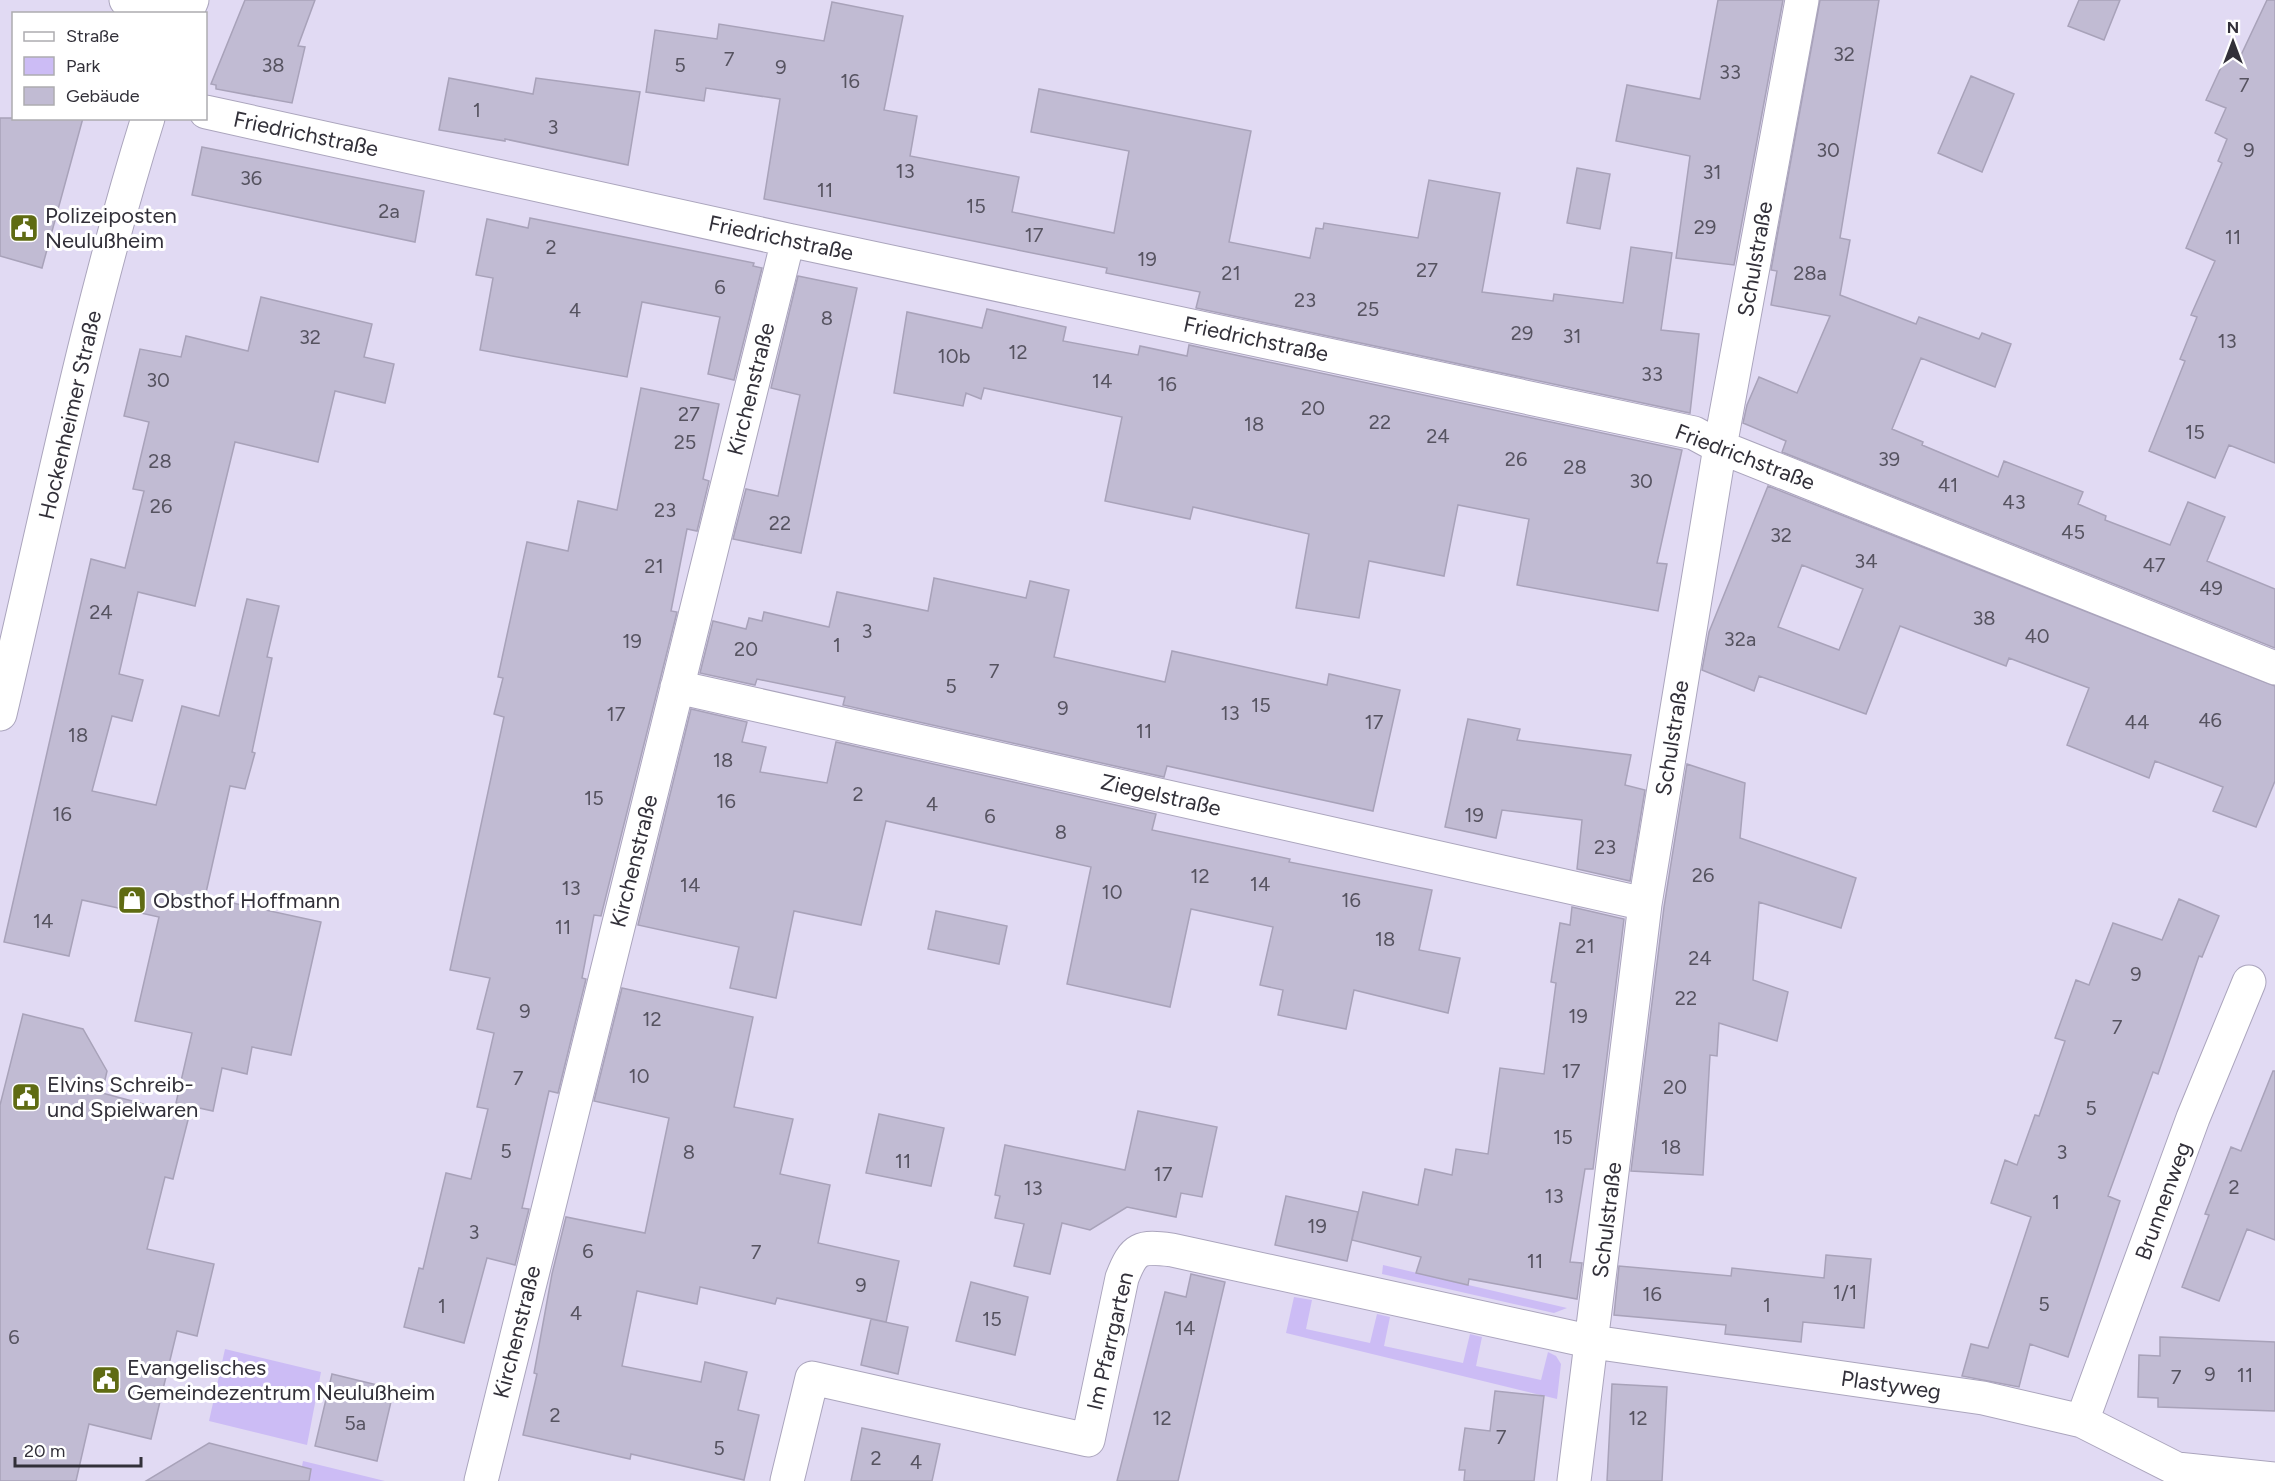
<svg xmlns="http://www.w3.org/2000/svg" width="2275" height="1481" font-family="Figtree,sans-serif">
  <rect width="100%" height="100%" fill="#e1daf3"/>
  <path fill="#ccbcf5" d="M1383 1265 1567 1308 1554 1313 1382 1274Z
    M1294 1297 1312 1300 1306 1329 1370 1343 1377 1314 1390 1317 1384 1346 1463 1363 1470 1334 1482 1337 1476 1366 1541 1380 1548 1352 1556 1356 1561 1364 1557 1399 1286 1333Z
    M225 1349 321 1372 307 1445 209 1421Z
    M303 1461 385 1481H299Z"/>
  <path fill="#c1bbd3" stroke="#a8a2b9" stroke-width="1.5" fill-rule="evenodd" d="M245 0H315L298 46 305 47 292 103 216 89V85L211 84Z
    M1718 0H1783L1734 265 1676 258 1690 156 1616 141 1627 85 1700 99Z
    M1820 0H1879L1840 238 1850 240 1840 295 1916 324 1919 317 1979 339 1982 333 2011 344 1995 387 1921 358 1892 429 1923 442 1922 445 1998 477 2004 461 2083 492 2078 504 2106 516 2105 520 2170 545 2188 502 2225 517 2207 561 2275 589V648L1782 452 1786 441 1743 423 1747 405 1759 377 1797 393 1830 316 1771 305 1777 271 1771 270Z
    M2079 0H2120L2104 40 2068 26Z
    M2267 0H2275V463L2229 445 2215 478 2149 451 2185 361 2180 359 2197 317 2191 315 2215 261 2186 248 2222 163 2218 161 2227 139 2215 133 2226 108 2206 100 2229 50 2241 55Z
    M832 2 903 16 884 110 917 116 910 156 1019 177 1012 212 1114 233 1129 151 1031 132 1039 89 1251 131 1229 242 1310 258 1316 228 1323 229 1324 223 1418 238 1429 180 1500 193 1482 292 1553 301 1554 294 1623 303 1631 247 1672 253 1661 330 1699 334 1690 413 1196 308 1200 292 1106 273 1107 268 764 199 780 99 706 88 704 101 646 92 655 30 717 39 719 24 824 41Z
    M1971 76 2014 94 1982 172 1938 153Z
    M449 78 533 94 536 78 640 92 628 165 505 139V141L439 130Z
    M0 118H83L42 268 0 256Z
    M202 147 424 191 415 242 192 195Z
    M1577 168 1610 174 1600 229 1567 223Z
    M530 218 754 263 753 266 762 268 734 380 708 374 720 317 642 302 627 377 480 350 493 278 476 275 487 219 528 228Z
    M798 276 857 288 801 553 733 539 746 489 778 496 800 395 771 388Z
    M261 297 372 324 364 357 394 364 385 403 335 391 318 462 235 442 195 606 138 592 119 674 143 680 132 721 112 716 92 791 156 805 182 706 219 716 247 599 279 606 267 657 272 658 252 752 255 753 245 789 230 786 205 897 321 922 291 1055 252 1047 247 1074 222 1068 213 1111 176 1103 192 1033 135 1021 159 917 82 900 69 956 4 942 91 559 125 568 144 491 133 489 149 422 124 416 140 349 181 357 186 336 248 351Z
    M987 309 1066 327 1063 341 1138 355 1140 346 1187 356 1189 345 1682 450 1657 563 1667 564 1658 611 1517 585 1529 519 1458 505 1444 576 1369 561 1359 618 1296 608 1309 534 1193 507 1190 519 1105 501 1122 417 984 388 981 399 966 393 963 406 894 393 907 312 982 328Z
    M641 388 719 404 703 479 709 481 697 531 687 529 671 611 677 612 601 916 594 915 582 978 586 979 558 1093 549 1091 522 1208 529 1209 515 1265 487 1258 464 1343 404 1327 419 1268 423 1269 446 1173 471 1179 488 1109 477 1107 494 1033 477 1029 490 978 450 970 504 717 494 714 503 678 498 677 527 542 568 551 578 501 617 510Z
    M1768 486 2275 686V781L2256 827 2213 811 2223 787 2155 761 2149 778 2067 745 2089 688 2009 658 2006 666 1900 626 1866 714 1759 676 1754 691 1702 670 1709 632ZM1802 565 1863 589 1839 650 1778 627Z
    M934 578 1026 598 1030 581 1069 590 1054 657 1165 682 1172 651 1327 685 1329 674 1400 690 1373 811 1167 766 1164 777 843 705 845 697 757 679 755 685 700 673 713 621 746 629 749 618 762 621 764 612 829 627 837 592 928 611Z
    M691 709 747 722 742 742 766 747 760 772 827 783 836 742 1156 814 1152 830 1290 859 1289 862 1432 890 1419 950 1460 958 1448 1013 1354 990 1346 1029 1278 1015 1283 990 1260 985 1273 927 1191 909 1170 1007 1067 984 1091 867 886 821 861 925 794 911 776 998 730 988 739 947 638 925Z
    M1468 719 1520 729 1517 740 1631 755 1625 785 1645 790 1630 881 1577 869 1582 820 1502 810 1496 838 1445 827Z
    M1687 764 1745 783 1740 838 1856 878 1841 928 1759 902 1753 980 1788 992 1777 1041 1719 1023 1717 1056 1710 1055 1703 1175 1631 1171 1664 907Z
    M2179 899 2219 916 2202 957 2199 956 2158 1074 2153 1072 2108 1196 2120 1201 2068 1357 2030 1344 2019 1387 1962 1376 1971 1344 1988 1348 2031 1217 1991 1203 2005 1160 2017 1165 2035 1115 2039 1116 2065 1041 2055 1038 2076 980 2089 985 2113 923 2162 940Z
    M1572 907 1624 919 1593 1169H1585L1570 1262 1582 1263 1577 1299 1469 1279 1468 1285 1416 1273 1421 1257 1352 1240 1363 1192 1418 1205 1425 1169 1452 1175 1456 1149 1488 1154 1500 1068 1544 1074 1556 983 1551 982 1560 923 1570 925Z
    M936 911 1007 926 999 964 928 949Z
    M622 988 753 1017 734 1107 793 1119 780 1174 830 1185 818 1243 899 1261 886 1322 777 1298 775 1304 700 1287 697 1304 637 1291 622 1366 701 1382 705 1362 747 1372 738 1410 759 1415 744 1480 631 1454 630 1459 523 1435 537 1374 534 1373 552 1274 566 1217 645 1233 669 1118 594 1101Z
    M23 1014 83 1029 107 1071 102 1093 189 1116 173 1179 165 1177 147 1249 214 1264 197 1336 177 1331 151 1439 89 1424 76 1481H0V1105Z
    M2273 1071H2275V1240L2247 1229 2219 1301 2182 1287 2209 1215 2205 1214 2231 1147 2241 1151Z
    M1138 1111 1217 1127 1202 1197 1181 1193 1176 1217 1127 1207 1090 1230 1062 1223 1050 1274 1014 1266 1024 1224 995 1218 1000 1196 995 1195 1005 1145 1125 1170Z
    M879 1114 944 1128 931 1186 866 1173Z
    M1286 1196 1358 1212 1347 1261 1275 1245Z
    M1826 1255 1871 1259 1864 1328 1803 1322 1801 1342 1725 1334 1726 1325 1614 1315 1619 1266 1731 1276 1732 1268 1824 1278Z
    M1191 1274 1225 1282 1178 1481H1117L1165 1292 1186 1297Z
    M971 1282 1028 1297 1015 1355 956 1341Z
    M871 1319 908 1327 898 1374 861 1365Z
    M2160 1337 2275 1342V1411L2158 1407V1398L2138 1397 2139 1355 2160 1356Z
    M332 1374 394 1389 377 1461 315 1446Z
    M1612 1384 1667 1387 1662 1481H1607Z
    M1495 1391 1544 1396 1534 1481H1464L1465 1470H1459L1465 1428 1490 1431Z
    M862 1428 940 1444 932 1481H851Z
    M209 1443 311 1469 309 1481H146Z"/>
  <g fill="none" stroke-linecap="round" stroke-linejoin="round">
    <g stroke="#aba5bd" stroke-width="35">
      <path id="minor" d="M126 0 179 14
        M206 112 788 240 1694 433 1720 447 2275 668
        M677 687 1645 904
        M2082 1421 2193 1118 2249 982
        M481 1481 788 240
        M787 1481 812 1378 1088 1440 1122 1278C1134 1247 1140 1246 1172 1250L1593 1342 1983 1398 2082 1421 2177 1469 2275 1479
        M1574 1481 1645 904 1720 447 1802 0"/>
    </g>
    <g stroke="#aba5bd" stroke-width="35">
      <path id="tertiary" d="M186 14 192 0
        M0 714C47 515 87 313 148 118"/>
    </g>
    <use href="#minor" stroke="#fff" stroke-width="33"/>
    <use href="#tertiary" stroke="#fff" stroke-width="33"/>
  </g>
  <defs>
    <g id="civic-square" transform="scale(1.5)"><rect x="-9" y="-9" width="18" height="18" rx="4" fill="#5f6b13" stroke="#fff"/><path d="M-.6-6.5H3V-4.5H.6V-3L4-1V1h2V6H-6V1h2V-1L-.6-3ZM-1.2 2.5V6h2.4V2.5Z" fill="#fff"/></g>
    <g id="shop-square" transform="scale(1.5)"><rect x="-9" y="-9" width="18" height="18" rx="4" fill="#5f6b13" stroke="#fff"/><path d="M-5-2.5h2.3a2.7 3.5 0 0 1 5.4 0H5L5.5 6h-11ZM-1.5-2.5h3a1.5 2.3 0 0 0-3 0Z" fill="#fff"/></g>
  </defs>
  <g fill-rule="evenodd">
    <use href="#civic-square" x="24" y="228"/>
    <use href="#shop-square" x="132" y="900"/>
    <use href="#civic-square" x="26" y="1097"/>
    <use href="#civic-square" x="106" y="1380"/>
  </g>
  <g text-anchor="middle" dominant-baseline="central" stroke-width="6" stroke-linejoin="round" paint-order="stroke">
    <g font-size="20" fill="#565360">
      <text x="1844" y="54">32</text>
      <text x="729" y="59">7</text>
      <text x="273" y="65">38</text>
      <text x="680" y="65">5</text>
      <text x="781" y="67">9</text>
      <text x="1730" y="72">33</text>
      <text x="850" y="81">16</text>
      <text x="2244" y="85">7</text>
      <text x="477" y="110">1</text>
      <text x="553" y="127">3</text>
      <text x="1828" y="150">30</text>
      <text x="2249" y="150">9</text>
      <text x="905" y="171">13</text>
      <text x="1712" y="172">31</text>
      <text x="251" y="178">36</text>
      <text x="825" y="190">11</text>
      <text x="976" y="206">15</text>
      <text x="389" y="211">2a</text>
      <text x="1705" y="227">29</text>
      <text x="1034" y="235">17</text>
      <text x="2233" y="237">11</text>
      <text x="551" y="247">2</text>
      <text x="1147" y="259">19</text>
      <text x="1427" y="270">27</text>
      <text x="1231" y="273">21</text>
      <text x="1810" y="273">28a</text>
      <text x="720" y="287">6</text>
      <text x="1305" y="300">23</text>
      <text x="1368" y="309">25</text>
      <text x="575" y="310">4</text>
      <text x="827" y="318">8</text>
      <text x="1522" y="333">29</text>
      <text x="1572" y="336">31</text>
      <text x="310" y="337">32</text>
      <text x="2227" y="341">13</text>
      <text x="1018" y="352">12</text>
      <text x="954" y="356">10b</text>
      <text x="1652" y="374">33</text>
      <text x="158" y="380">30</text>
      <text x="1102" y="381">14</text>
      <text x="1167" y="384">16</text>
      <text x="1313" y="408">20</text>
      <text x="689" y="414">27</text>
      <text x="1380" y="422">22</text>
      <text x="1254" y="424">18</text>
      <text x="2195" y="432">15</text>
      <text x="1438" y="436">24</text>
      <text x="685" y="442">25</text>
      <text x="1516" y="459">26</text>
      <text x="1889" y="459">39</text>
      <text x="160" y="461">28</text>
      <text x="1575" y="467">28</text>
      <text x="1641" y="481">30</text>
      <text x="1948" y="485">41</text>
      <text x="2014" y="502">43</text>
      <text x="161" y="506">26</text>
      <text x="665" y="510">23</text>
      <text x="780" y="523">22</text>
      <text x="2073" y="532">45</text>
      <text x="1781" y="535">32</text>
      <text x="1866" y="561">34</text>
      <text x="2154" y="565">47</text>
      <text x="654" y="566">21</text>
      <text x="2211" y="588">49</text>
      <text x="101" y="612">24</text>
      <text x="1984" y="618">38</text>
      <text x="867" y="631">3</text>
      <text x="2037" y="636">40</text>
      <text x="1740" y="639">32a</text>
      <text x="632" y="641">19</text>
      <text x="837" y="645">1</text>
      <text x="746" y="649">20</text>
      <text x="994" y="671">7</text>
      <text x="951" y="686">5</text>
      <text x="1261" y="705">15</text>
      <text x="1063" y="708">9</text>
      <text x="1230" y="713">13</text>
      <text x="616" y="714">17</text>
      <text x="2210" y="720">46</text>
      <text x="1374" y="722">17</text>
      <text x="2137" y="722">44</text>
      <text x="1144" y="731">11</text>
      <text x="78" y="735">18</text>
      <text x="723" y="760">18</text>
      <text x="858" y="794">2</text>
      <text x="594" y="798">15</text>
      <text x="726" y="801">16</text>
      <text x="932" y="804">4</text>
      <text x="62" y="814">16</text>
      <text x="1474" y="815">19</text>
      <text x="990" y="816">6</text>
      <text x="1061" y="832">8</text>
      <text x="1605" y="847">23</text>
      <text x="1703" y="875">26</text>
      <text x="1200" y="876">12</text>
      <text x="1260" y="884">14</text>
      <text x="690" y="885">14</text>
      <text x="571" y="888">13</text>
      <text x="1112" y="892">10</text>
      <text x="1351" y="900">16</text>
      <text x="43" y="921">14</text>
      <text x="563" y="927">11</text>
      <text x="1385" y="939">18</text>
      <text x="1585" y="946">21</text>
      <text x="1700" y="958">24</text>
      <text x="2136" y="974">9</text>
      <text x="1686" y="998">22</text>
      <text x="525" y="1011">9</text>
      <text x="1578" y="1016">19</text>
      <text x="652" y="1019">12</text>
      <text x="2117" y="1027">7</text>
      <text x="1571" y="1071">17</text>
      <text x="639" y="1076">10</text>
      <text x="518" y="1078">7</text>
      <text x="1675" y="1087">20</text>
      <text x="2091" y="1108">5</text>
      <text x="1563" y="1137">15</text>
      <text x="1671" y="1147">18</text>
      <text x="506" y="1151">5</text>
      <text x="689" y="1152">8</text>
      <text x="2062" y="1152">3</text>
      <text x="903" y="1161">11</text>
      <text x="1163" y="1174">17</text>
      <text x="2234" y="1187">2</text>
      <text x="1033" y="1188">13</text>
      <text x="1554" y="1196">13</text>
      <text x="2056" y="1202">1</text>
      <text x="1317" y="1226">19</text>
      <text x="474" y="1232">3</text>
      <text x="588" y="1251">6</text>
      <text x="756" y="1252">7</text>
      <text x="1535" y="1261">11</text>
      <text x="861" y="1285">9</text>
      <text x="1845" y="1292">1/1</text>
      <text x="1652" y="1294">16</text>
      <text x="2044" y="1304">5</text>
      <text x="1767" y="1305">1</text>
      <text x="442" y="1306">1</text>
      <text x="576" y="1313">4</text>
      <text x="992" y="1319">15</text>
      <text x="1185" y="1328">14</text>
      <text x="14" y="1337">6</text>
      <text x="2210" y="1374">9</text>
      <text x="2245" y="1375">11</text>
      <text x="2176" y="1377">7</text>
      <text x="555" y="1415">2</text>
      <text x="1162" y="1418">12</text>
      <text x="1638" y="1418">12</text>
      <text x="355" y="1423">5a</text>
      <text x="1501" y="1437">7</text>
      <text x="719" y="1448">5</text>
      <text x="876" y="1458">2</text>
      <text x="916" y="1462">4</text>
    </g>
    <g font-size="22" fill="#323039" stroke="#fff">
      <text transform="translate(306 134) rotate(12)">Friedrichstraße</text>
      <text transform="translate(781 238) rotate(12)">Friedrichstraße</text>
      <text transform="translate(1755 259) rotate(-80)">Schulstraße</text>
      <text transform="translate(1256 339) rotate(12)">Friedrichstraße</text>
      <text transform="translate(751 389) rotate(-76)">Kirchenstraße</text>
      <text transform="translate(70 415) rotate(-77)">Hockenheimer Straße</text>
      <text transform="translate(1745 457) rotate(21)">Friedrichstraße</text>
      <text transform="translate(1672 738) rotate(-81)">Schulstraße</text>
      <text transform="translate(1161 795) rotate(13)">Ziegelstraße</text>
      <text transform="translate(634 861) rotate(-76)">Kirchenstraße</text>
      <text transform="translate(2163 1201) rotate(-70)">Brunnenweg</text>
      <text transform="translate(1607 1220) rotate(-83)">Schulstraße</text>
      <text transform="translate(517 1332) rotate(-76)">Kirchenstraße</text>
      <text transform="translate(1110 1341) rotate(-77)">Im Pfarrgarten</text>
      <text transform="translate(1891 1385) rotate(8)">Plastyweg</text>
    </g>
    <g font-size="22" fill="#323039" stroke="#fff" text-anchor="start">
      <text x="45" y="215">Polizeiposten<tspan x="45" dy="25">Neulußheim</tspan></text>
      <text x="153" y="900">Obsthof Hoffmann</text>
      <text x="47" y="1084">Elvins Schreib-<tspan x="47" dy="25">und Spielwaren</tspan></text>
      <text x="127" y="1367">Evangelisches<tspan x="127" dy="25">Gemeindezentrum Neulußheim</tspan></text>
    </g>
  </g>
  <rect x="12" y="12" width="195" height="108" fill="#ffffff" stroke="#adacb0" stroke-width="1.5"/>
  <rect x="24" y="32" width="30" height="9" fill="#ffffff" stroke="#adacb0" stroke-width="1.5"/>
  <text x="66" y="42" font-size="18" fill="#323039">Straße</text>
  <rect x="24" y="57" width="30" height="18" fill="#ccbcf5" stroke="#adacb0" stroke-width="1.5"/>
  <text x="66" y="72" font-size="18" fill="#323039">Park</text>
  <rect x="24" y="87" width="30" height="18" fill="#c1bbd3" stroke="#adacb0" stroke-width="1.5"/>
  <text x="66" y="102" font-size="18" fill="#323039">Gebäude</text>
  <g transform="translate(2233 42)" stroke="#ffffff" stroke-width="4.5" paint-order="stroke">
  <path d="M0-4.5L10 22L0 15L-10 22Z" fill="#323039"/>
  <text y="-9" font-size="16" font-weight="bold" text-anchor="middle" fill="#323039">N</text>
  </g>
  <path d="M15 1457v9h126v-9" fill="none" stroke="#323039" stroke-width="3"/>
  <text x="24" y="1457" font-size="18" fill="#323039" stroke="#ffffff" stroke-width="4.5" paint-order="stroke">20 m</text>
</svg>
